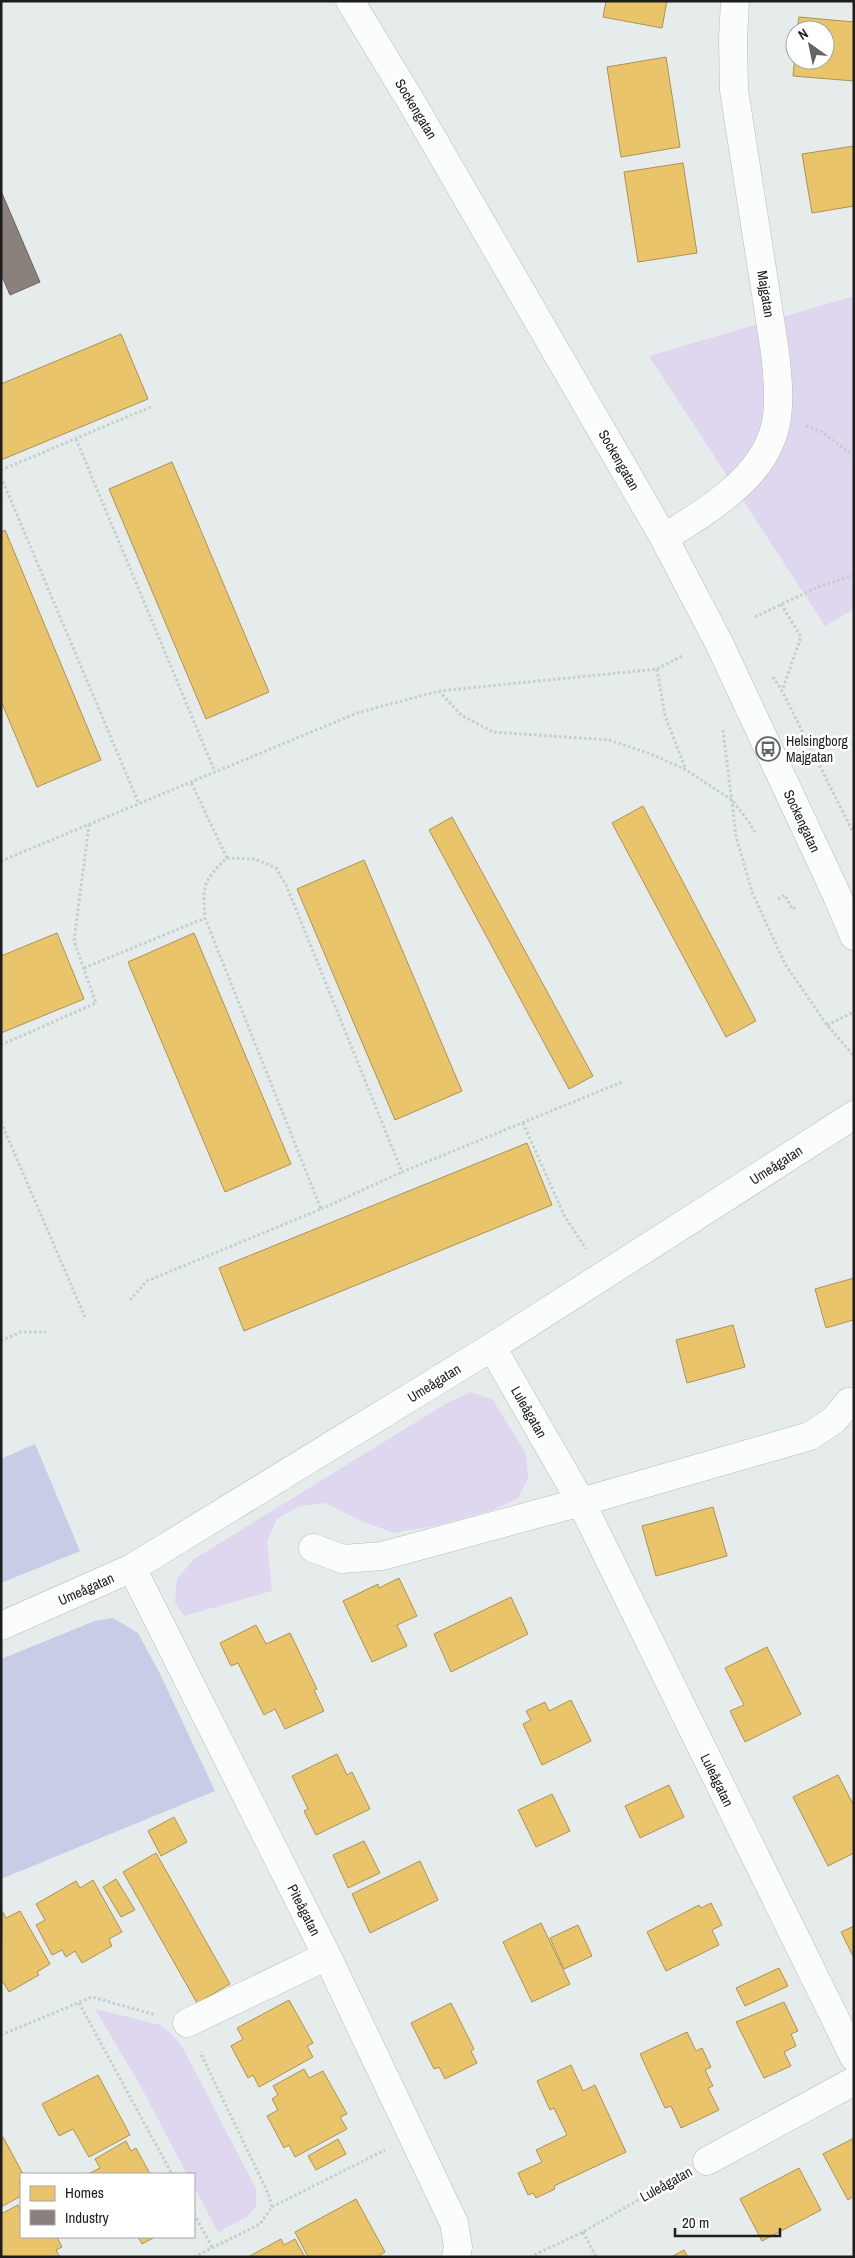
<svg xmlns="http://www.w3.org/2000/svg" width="855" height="2258" font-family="'Archivo Narrow',sans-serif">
  <rect width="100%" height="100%" fill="#e6ebeb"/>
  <path fill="#c7cde7" d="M35 1444 80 1551 1 1583V1459Z
    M113 1618 138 1633 160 1674 215 1791 1 1879V1659L95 1621Z"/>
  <path fill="#dfd6f0" d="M854 296V609L825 626 649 356Z
    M471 1392 493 1400 526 1454 528 1479 518 1498 496 1509 438 1525 394 1533 364 1522 325 1503 299 1506 277 1519 267 1541 272 1591 184 1616 175 1603 177 1579 194 1559 447 1403Z
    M95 2009 160 2025 172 2034 183 2048 256 2189V2206L247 2217 218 2232 194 2186V2174H187L140 2085Z"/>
  <path fill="#e9c46a" stroke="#ac9253" d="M606 1H667L662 28 603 17Z
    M799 17 854 22V81L793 76 795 56V60H825V30H797Z
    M666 57 680 147 621 157 607 67Z
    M854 146V206L812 213 802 154Z
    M683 163 697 253 638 262 624 172Z
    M121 334 148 399 1 460V384Z
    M172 462 269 692 206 719 109 489Z
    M5 530 101 760 37 787 1 701V532Z
    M643 806 756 1021 726 1037 612 823Z
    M452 817 593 1076 569 1089 429 830Z
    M364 860 462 1091 395 1120 297 889Z
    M57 933 84 999 1 1033V956Z
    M194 933 291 1164 225 1192 128 962Z
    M527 1143 552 1205 244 1331 219 1268Z
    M854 1278V1325L853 1320 826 1328 815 1289Z
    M733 1325 745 1367 687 1383 676 1340Z
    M713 1507 727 1556 656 1576 642 1526Z
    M399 1578 417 1616 397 1625 407 1646 372 1662 343 1601 378 1584 379 1588Z
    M511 1597 528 1634 451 1672 434 1634Z
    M256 1625 266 1644 290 1633 317 1689 314 1690 324 1711 285 1729 275 1709 264 1715 238 1663 231 1666 220 1643Z
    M767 1647 801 1714 745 1742 730 1711 744 1705 725 1668Z
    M571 1700 591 1741 542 1765 523 1724 531 1720 526 1711 545 1702 549 1711Z
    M337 1754 347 1775 352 1772 370 1809 316 1835 304 1811 308 1809 292 1776Z
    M838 1775 854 1806V1853L828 1866 793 1797Z
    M669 1785 684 1817 640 1838 625 1806Z
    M552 1794 570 1831 536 1847 518 1810Z
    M174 1817 187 1842 161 1856 148 1831Z
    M364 1841 380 1873 348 1888 333 1855Z
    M156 1853 230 1984 197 2003 123 1872Z
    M420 1861 438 1900 370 1933 352 1894Z
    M116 1879 135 1910 121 1917 103 1887Z
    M93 1880 122 1932 109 1939 112 1946 82 1963 75 1951 66 1957 62 1950 52 1955 36 1925 45 1920 36 1904 76 1881 80 1888Z
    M711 1903 722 1925 712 1930 719 1945 666 1971 647 1932 699 1905 701 1908Z
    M2 1911 6 1918 20 1911 50 1964 37 1972 39 1975 9 1992 3 1982 1 1983Z
    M541 1923 570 1984 532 2002 503 1942Z
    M578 1925 592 1956 564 1969 550 1938Z
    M854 1926V1958L841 1932Z
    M779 1968 788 1986 745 2006 736 1988Z
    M289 2000 313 2043 307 2046 313 2057 259 2087 253 2075 248 2078 231 2046 243 2039 237 2028Z
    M784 2002 798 2031 791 2034 796 2046 784 2052 791 2066 764 2078 736 2022Z
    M451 2003 474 2049 471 2051 477 2063 445 2079 439 2067 434 2069 411 2023Z
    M687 2032 696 2051 702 2048 711 2067 705 2070 713 2086 708 2088 719 2110 681 2128 671 2106 665 2108 640 2054Z
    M571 2065 583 2091 595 2085 626 2152 554 2186 555 2189 536 2198 533 2193 528 2195 518 2173 542 2162 536 2150 567 2135 554 2108 550 2110 537 2081Z
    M304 2069 309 2078 323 2071 347 2114 340 2117 347 2129 295 2157 289 2145 284 2148 267 2116 278 2110 272 2099 278 2095 273 2086Z
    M98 2075 130 2135 89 2157 73 2129 59 2136 42 2104Z
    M3 2137 23 2174H21V2180L19 2182 21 2186V2196L1 2207V2138Z
    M854 2138V2196L848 2200 823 2154Z
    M338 2139 346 2154 316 2170 308 2156Z
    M126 2141 131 2151 136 2148 150 2174H88L100 2168 95 2159Z
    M799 2168 821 2210 762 2241 740 2199Z
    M356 2199 385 2252 377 2257H308L295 2232Z
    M18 2205 21 2212V2237H57L62 2247 56 2250 60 2257H1V2214Z
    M138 2237H155L142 2244Z
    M281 2239 284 2245 295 2239 305 2257H248Z
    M684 2250 688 2257H671Z"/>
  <path fill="#8a817c" stroke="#696360" d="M1 191 40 282 10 295 1 274Z"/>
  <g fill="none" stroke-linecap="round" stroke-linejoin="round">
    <g stroke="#b9bbbb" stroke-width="29">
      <path id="minor" d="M350 1 412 103 664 538 719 643 834 889 854 936
        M664 538C709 509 769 476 777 417 780 395 777 373 775 352L734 90 733 39 735 1
        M492 1347 581 1502 854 2057
        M313 1548 343 1559 382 1556 581 1502 810 1436 834 1420 849 1402
        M132 1568 327 1956 454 2223 458 2247 456 2257
        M1 1626 132 1568 492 1347 854 1115
        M187 2023 327 1956
        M707 2161 854 2081"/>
    </g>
    <path stroke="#c3d0ca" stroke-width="3" stroke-dasharray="2.5 2.5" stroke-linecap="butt" d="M806 426 822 432 854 456
      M76 439 215 772
      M1 470 153 406
      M1 477 139 804
      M781 604 801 637 782 691
      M755 617 818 587 854 575
      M657 669 665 716 686 770
      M773 677 782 691 854 834
      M439 691 461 715 493 732 609 740 651 754 686 770 732 800 749 822 756 834
      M723 730 736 836 752 892 785 964 827 1025 854 1056
      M227 858 255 859 276 868 287 887 402 1172 622 1082
      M1 861 357 713 439 691 657 669 682 656
      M778 899 785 895 792 909 797 907
      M84 968 205 918
      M827 1025 854 1012
      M1 1045 96 1003 74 941 89 825
      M1 1122 85 1317
      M523 1123 564 1215 586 1249
      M321 1209 402 1172
      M130 1300 147 1281 321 1209 205 918C203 885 202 882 227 858L191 782
      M1 1341 21 1332H46
      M79 2003 172 2174
      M1 2035 92 1997 156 2015
      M272 2207 385 2150
      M194 2214 212 2247
      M583 2232 596 2257
      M194 2257 260 2224 272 2207 268 2193 200 2052
      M530 2257 583 2232 680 2176"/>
    <use href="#minor" stroke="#fbfcfc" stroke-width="28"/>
  </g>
  <defs>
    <g id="bus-ring" transform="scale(1.25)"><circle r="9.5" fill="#fff" stroke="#636565" stroke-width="1.5"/><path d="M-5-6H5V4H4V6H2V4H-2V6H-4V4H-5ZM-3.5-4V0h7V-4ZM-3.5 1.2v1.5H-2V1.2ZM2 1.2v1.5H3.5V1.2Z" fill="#636565"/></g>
  </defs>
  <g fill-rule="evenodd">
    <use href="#bus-ring" x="768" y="749"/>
  </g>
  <g text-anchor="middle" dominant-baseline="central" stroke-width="5" stroke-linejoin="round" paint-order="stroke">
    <g font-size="14" fill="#1d1d1d" stroke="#fff">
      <text transform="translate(416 109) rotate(59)">Sockengatan</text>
      <text transform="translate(766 294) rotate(81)">Majgatan</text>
      <text transform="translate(619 460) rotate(60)">Sockengatan</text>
      <text transform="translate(802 821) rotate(65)">Sockengatan</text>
      <text transform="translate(776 1165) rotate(-33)">Umeågatan</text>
      <text transform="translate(434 1383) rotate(-32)">Umeågatan</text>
      <text transform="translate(529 1412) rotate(60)">Luleågatan</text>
      <text transform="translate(86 1589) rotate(-24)">Umeågatan</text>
      <text transform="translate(717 1780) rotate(64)">Luleågatan</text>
      <text transform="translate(304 1910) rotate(63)">Piteågatan</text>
      <text transform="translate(666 2184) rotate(-29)">Luleågatan</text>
    </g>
    <g font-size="14" fill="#1d1d1d" stroke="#fff" text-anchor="start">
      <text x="786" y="741">Helsingborg<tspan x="786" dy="16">Majgatan</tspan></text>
    </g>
  </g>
  <rect width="855" height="2258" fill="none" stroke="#1d1d1d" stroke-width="5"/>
  <rect x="20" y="2173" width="175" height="65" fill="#ffffff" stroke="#a5a5a5"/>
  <rect x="30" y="2186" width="25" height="15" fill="#e9c46a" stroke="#a5a5a5"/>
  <text x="65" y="2198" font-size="15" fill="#1d1d1d">Homes</text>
  <rect x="30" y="2210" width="25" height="15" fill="#8a817c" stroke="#a5a5a5"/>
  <text x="65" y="2223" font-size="15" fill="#1d1d1d">Industry</text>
  <g transform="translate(810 45) rotate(327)"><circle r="24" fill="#ffffff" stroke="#a5a5a5"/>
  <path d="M0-4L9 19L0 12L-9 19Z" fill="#636565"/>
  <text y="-8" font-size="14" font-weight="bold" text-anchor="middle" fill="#1d1d1d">N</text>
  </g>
  <path d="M675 2228v8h105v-8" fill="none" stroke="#1d1d1d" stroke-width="2.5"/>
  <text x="682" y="2228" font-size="15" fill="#1d1d1d" stroke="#ffffff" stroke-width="4" paint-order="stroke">20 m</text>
</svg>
